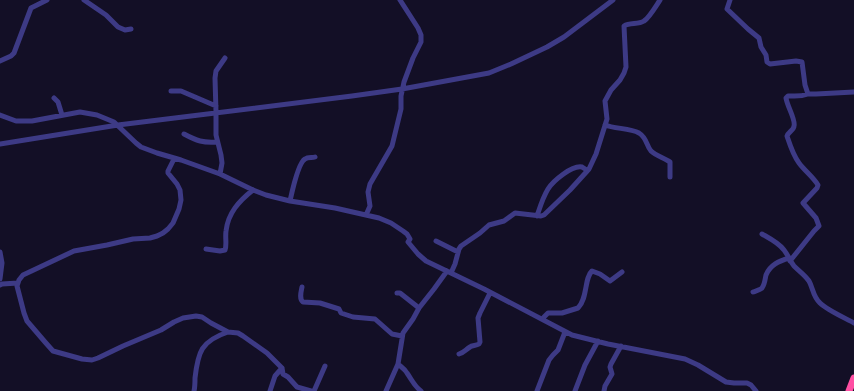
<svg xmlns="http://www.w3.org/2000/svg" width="854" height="391" font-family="Quicksand,sans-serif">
  <rect width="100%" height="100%" fill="#130f26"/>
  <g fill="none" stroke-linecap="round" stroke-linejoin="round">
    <path stroke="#3d3a85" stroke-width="5" d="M84 0 106 15 118 27 125 30 131 29
      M730 0 727 9 748 29 759 38 761 47 766 55 767 62 770 64 796 61 802 62 805 85 808 94H816L854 92
      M0 61 11 56 14 53 31 8 47 0
      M171 91H181L216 106
      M54 98 58 102 62 115
      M0 115 16 121H32L80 112 97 115 114 122 136 143 141 147 157 153 181 160 220 174 253 190 266 195 290 201 335 208 379 218 391 223 403 231 407 234 410 239 408 242 418 254 426 261 484 289 572 335 608 344 685 359 698 365 726 382 734 383H747L751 385 756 391
      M605 125C615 129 630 128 639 133 647 138 646 145 651 151 656 156 665 158 670 162V177
      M184 134C197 141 203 143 217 142
      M0 144 118 125 352 96 402 89 489 73 511 64 547 47 564 37 613 0
      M174 159 168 171V173L177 184 180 190 181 200 179 209 173 223 168 229 163 233 157 236 150 238 133 239 107 245 74 251 23 275 19 280 17 286 24 313 27 321 45 342 53 351 82 359 92 360 98 358 123 346 161 330 174 322 183 318 196 316 202 317 211 323 228 332 238 333 243 336 267 353 282 368 283 374 288 377 297 387 311 391
      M220 174 222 163 221 155 216 135V112L215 78 216 71 225 58
      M290 201C292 192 298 163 305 159 308 157 312 158 315 157
      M366 215 370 206 368 192 370 184 392 146 401 109V96L404 82 413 58 421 42V35L418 28 400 0
      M537 216C540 207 543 197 548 189 553 181 572 165 582 167 583 168 587 170 588 170
      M762 234C769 238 779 243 784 250 788 255 790 261 794 266 799 271 805 275 809 281 813 288 813 297 820 303 827 310 845 318 854 323
      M436 241 458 252
      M206 249 220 251 225 250C227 245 225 238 226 231 228 213 239 201 253 190
      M0 252 2 263 0 279
      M790 261 814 231 819 226 816 218 803 203 817 188 818 185C813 177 805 171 799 163 793 155 790 145 787 136 788 132 794 130 794 126 796 120 787 106 786 98L788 96C796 96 800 97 808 94
      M451 273 455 264 459 249 461 246 480 233 489 225 504 221 515 213 541 216 544 215 570 190 589 169 596 154 607 119 605 101 611 90 620 80 624 73 626 67 624 26C630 22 638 25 644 21 649 18 656 6 660 0
      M0 285 2 284 18 283
      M302 287C301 292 299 299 303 302L320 303 339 309 341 313 353 317 375 319 392 334 402 336
      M753 292C756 291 760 290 762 288 765 284 765 279 766 275 770 265 779 261 789 258
      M397 293H400L419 308
      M543 320 544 317 548 313H562L578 308C588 298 584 278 592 271L600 274 610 281 622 272
      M459 354C465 352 465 350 470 347 472 345 476 346 479 344L480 342 478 318 480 313 490 293
      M398 364C401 367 405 369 407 373 412 380 414 386 421 391
      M194 391C195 387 195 382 195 378 198 352 201 341 228 332
      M270 391 275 376 282 368
      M314 391 325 366
      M386 391 398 364 403 333 413 319 419 308 434 289 447 271
      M537 391 549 360 553 355 558 350 565 332
      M575 391 585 365 598 341
      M604 391 605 386 612 374 610 367 611 364 621 346"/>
    <path stroke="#ff4fa3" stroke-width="7" d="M849 391 854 378"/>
  </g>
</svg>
